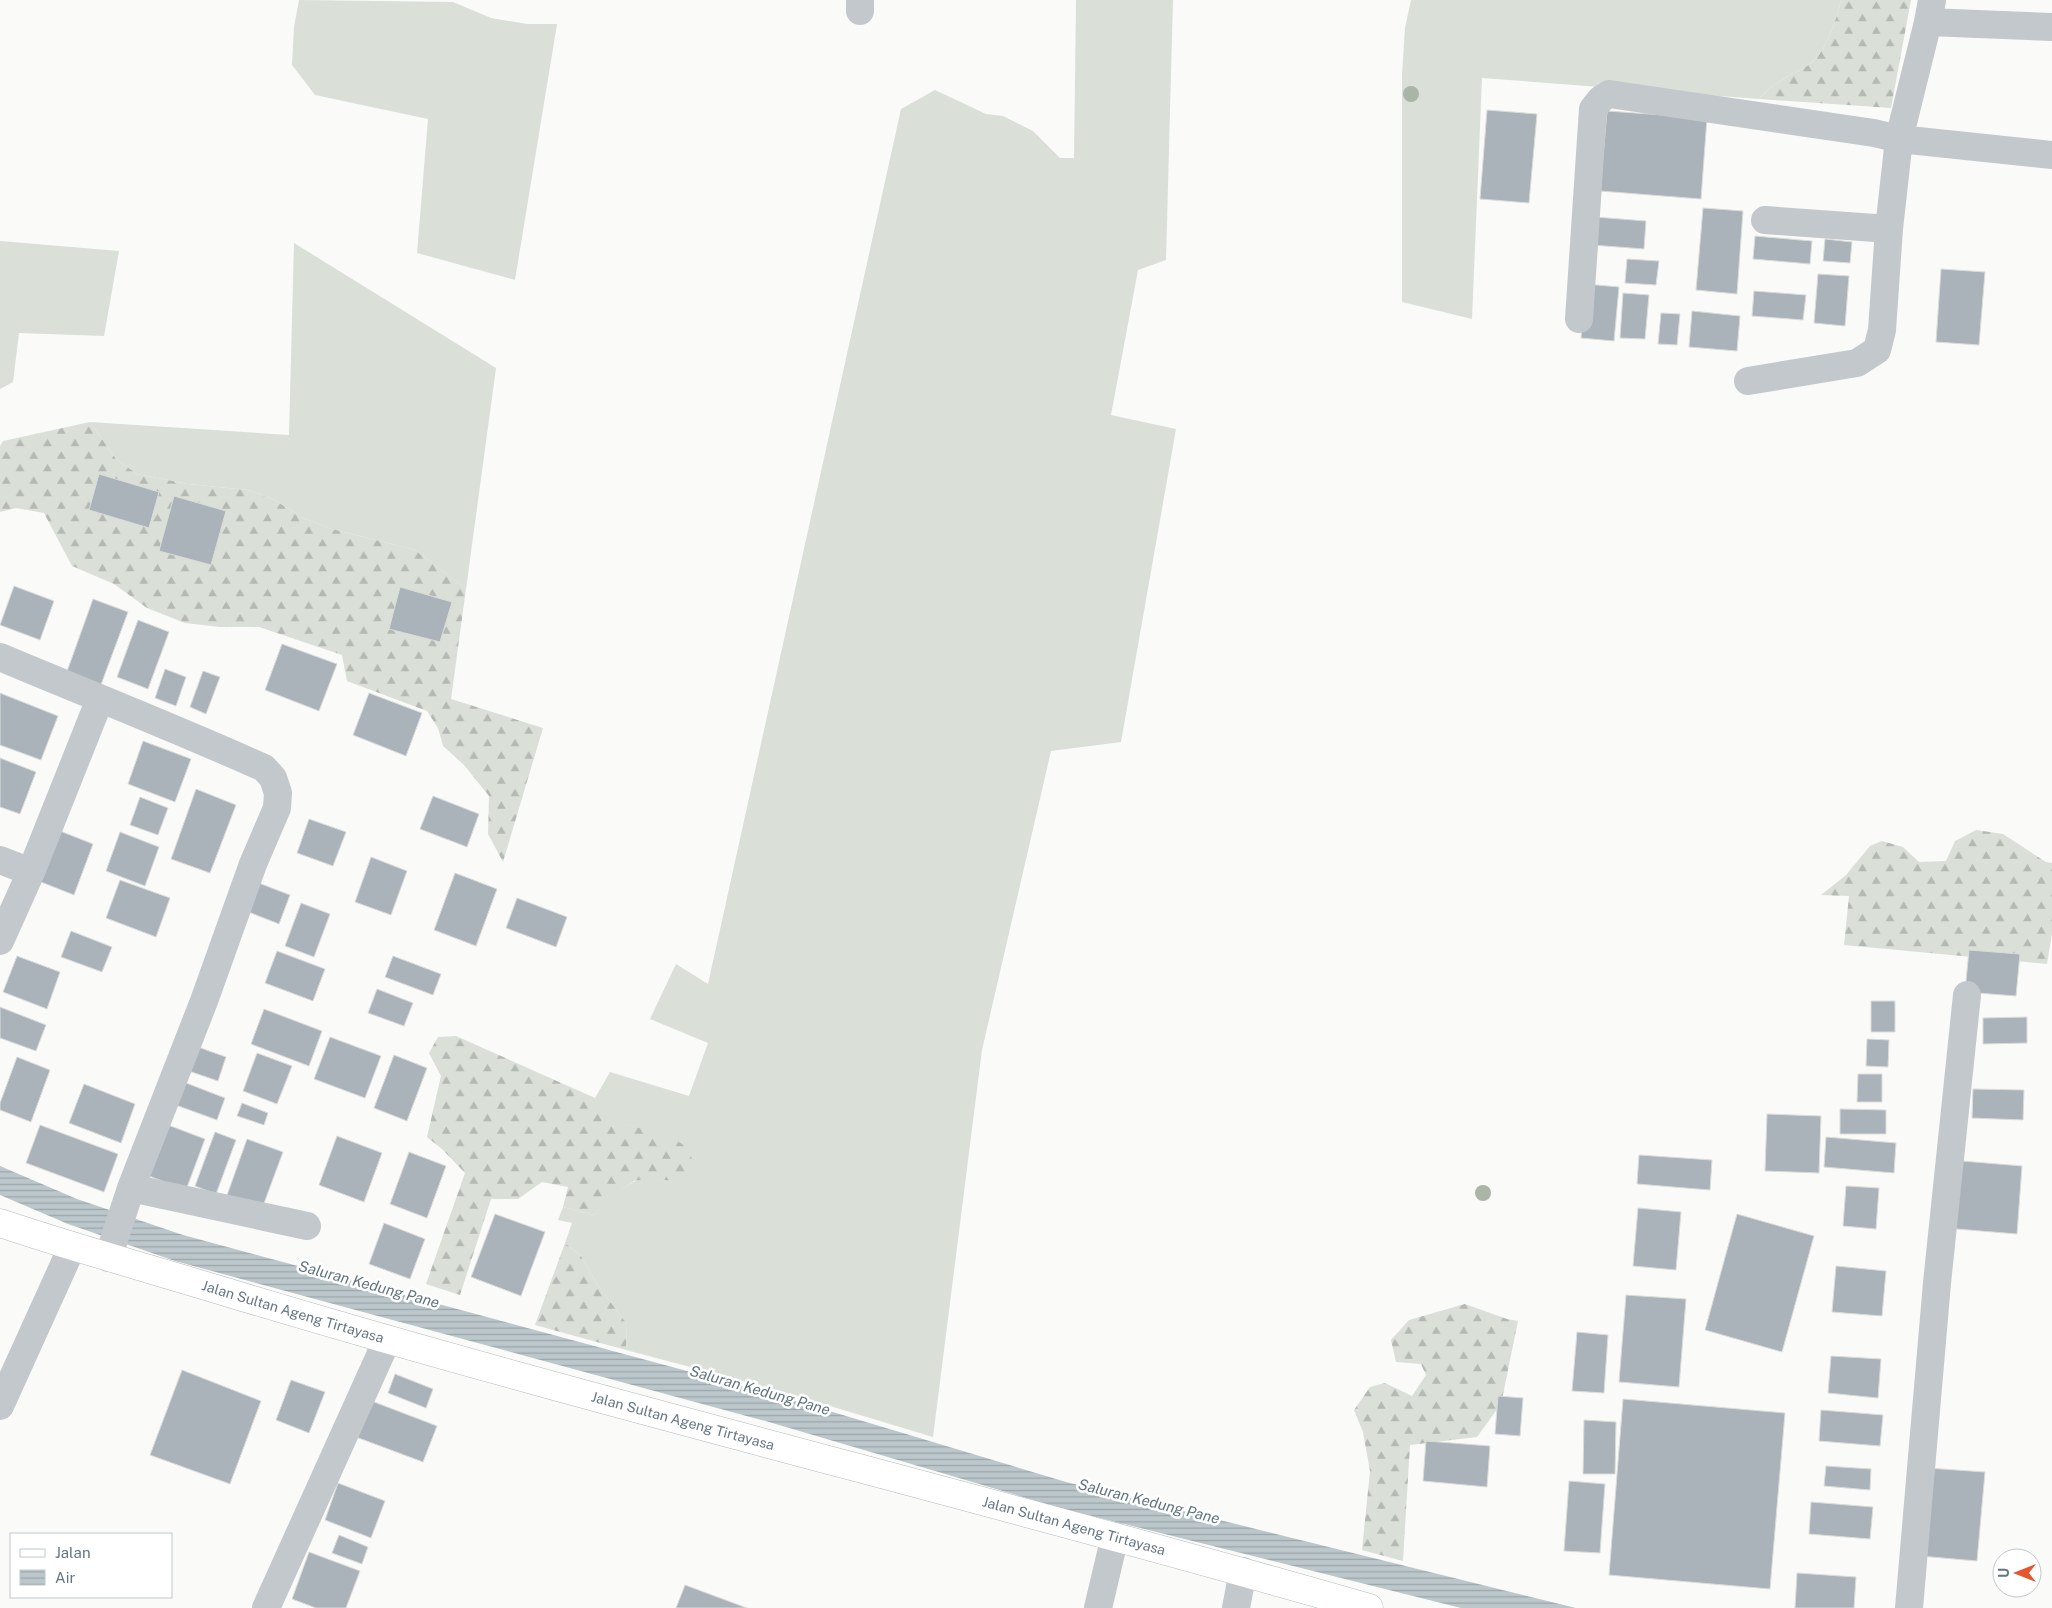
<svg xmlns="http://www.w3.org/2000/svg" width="2052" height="1608" font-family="'Public Sans',sans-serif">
  <defs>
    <pattern id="forest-firs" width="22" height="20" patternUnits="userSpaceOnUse" patternTransform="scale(1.25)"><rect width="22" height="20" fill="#dadfd7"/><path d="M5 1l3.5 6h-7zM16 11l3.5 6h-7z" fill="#b4b9b4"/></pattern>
    <pattern id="water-rules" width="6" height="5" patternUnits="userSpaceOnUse" patternTransform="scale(1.25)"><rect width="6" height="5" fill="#bbc7cb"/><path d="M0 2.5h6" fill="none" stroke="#9ca6aa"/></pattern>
  </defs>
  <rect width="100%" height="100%" fill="#fafaf8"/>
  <path fill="#dadfd7" d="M299 0 453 2 491 18 527 24H557L515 280 417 253 428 119 315 95 292 65 294 27Z
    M1076 0H1173L1166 260 1138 270 1111 415 1176 429 1121 742 1051 751 982 1050 933 1437 777 1390 626 1350 627 1324 597 1284 581 1256 565 1243 572 1223 558 1220 563 1207 594 1215C610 1200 628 1177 652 1178 658 1178 665 1180 672 1181L671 1138 618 1122 601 1110 595 1098 610 1072 689 1096 708 1043 650 1019 676 964 708 984 901 109 935 90 986 114 1003 116 1033 131 1060 158H1074Z
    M1411 0H1841C1837 19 1826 51 1811 63 1801 71 1790 74 1780 81 1772 85 1765 93 1759 99L1482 78 1472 319 1402 302V75L1405 28Z
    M0 241 119 251 104 336 19 333 13 382 0 389Z
    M294 243 496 368 466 589 415 550 332 529 303 518 273 499 248 490 188 484 137 474 116 459 90 422 289 435Z"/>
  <path fill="url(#forest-firs)" d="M1841 0H1911L1891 108 1759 99C1765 93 1772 85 1780 81 1790 74 1801 71 1811 63 1826 51 1837 19 1841 0Z
    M90 422 116 459 137 474 188 484 248 490 273 499 303 518 332 529 415 550 466 589 451 699 543 728 503 862 488 834 489 796 464 765 443 746 438 728 427 711 347 681 342 655 259 627H220L185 623 147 608 114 584 72 566 44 513 16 508 0 512V446L3 441Z
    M1976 830 2003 834 2046 862 2052 863V934L2047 964 1844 945 1849 896 1821 895 1846 875 1870 846 1882 841 1903 847 1919 862 1946 861 1955 841Z
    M456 1036 595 1098C613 1134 654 1123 682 1144 687 1149 691 1157 695 1163L685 1180 672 1181 651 1178 634 1181 622 1189 594 1215 563 1207 568 1187 542 1182 518 1199H491L460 1295 426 1284 465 1173 443 1150 427 1137 441 1076 429 1053 438 1037Z
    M565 1243 581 1256 597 1284 627 1324 626 1350 535 1325Z
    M1465 1304 1507 1319 1518 1321 1501 1404 1477 1437 1410 1445 1403 1561 1362 1550 1370 1471 1363 1432 1354 1410 1370 1387 1385 1383 1412 1396 1426 1375 1421 1364 1396 1362 1391 1340 1409 1320Z"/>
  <path fill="url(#water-rules)" d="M0 1166 77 1199 183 1235 776 1395 1066 1482 1576 1608H1461L1060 1508 769 1422 175 1261 68 1224 0 1195Z"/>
  <path fill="#aab3b9" stroke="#dcdcda" d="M1487 110 1537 114 1529 203 1480 199Z
    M1607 111 1707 118 1701 199 1600 191Z
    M1703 208 1743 211 1737 294 1696 290Z
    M1595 217 1646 221 1644 249 1592 245Z
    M1755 236 1812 241 1810 264 1753 259Z
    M1825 239 1852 242 1850 263 1823 261Z
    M1627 259 1659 261 1656 285 1625 283Z
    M1941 269 1985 272 1979 345 1936 342Z
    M1818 274 1849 276 1845 326 1814 323Z
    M1586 284 1619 287 1614 341 1581 338Z
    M1754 291 1806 295 1803 320 1752 316Z
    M1623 293 1649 295 1645 339 1620 338Z
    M1692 311 1740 316 1737 351 1689 347Z
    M1661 313 1680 314 1677 345 1658 344Z
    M99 474 159 492 149 528 89 510Z
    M174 496 226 511 211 565 159 551Z
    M14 586 54 601 40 640 0 625Z
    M400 587 452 602 440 642 389 629Z
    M93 599 128 612 99 690 65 677Z
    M138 620 169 632 148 689 117 677Z
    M282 644 337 664 319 711 265 690Z
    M165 669 186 677 176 706 155 698Z
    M203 671 220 677 206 714 190 707Z
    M0 693 58 716 41 760 0 745Z
    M369 693 422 713 406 756 353 735Z
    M143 741 191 759 175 802 128 784Z
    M0 758 36 772 20 814 0 807Z
    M196 789 236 805 210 873 171 859Z
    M433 796 479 814 467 847 420 829Z
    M140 797 168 808 158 835 130 825Z
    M309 819 346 832 333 866 297 853Z
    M55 829 93 844 74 895 36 880Z
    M120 832 159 847 145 886 106 871Z
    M371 857 407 871 391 915 355 902Z
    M455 873 497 889 476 946 434 930Z
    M120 880 170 898 156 937 106 918Z
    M256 882 290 895 279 924 246 911Z
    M517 898 567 917 556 947 506 928Z
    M301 903 330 914 314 957 285 946Z
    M71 931 112 947 102 972 61 957Z
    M1969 950 2020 954 2016 996 1965 992Z
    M277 951 325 969 313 1001 265 983Z
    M17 956 60 972 47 1009 3 992Z
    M393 956 441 974 433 995 385 977Z
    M377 989 413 1003 404 1026 368 1013Z
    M1871 1001H1895V1032H1871Z
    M0 1007 46 1025 36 1051 0 1038Z
    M264 1009 322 1031 309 1066 251 1044Z
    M2027 1017V1043L1983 1044V1018Z
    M330 1037 381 1056 365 1098 314 1079Z
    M1867 1039 1889 1040 1888 1067 1866 1066Z
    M198 1047 226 1057 218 1081 189 1071Z
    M257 1053 292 1066 277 1104 243 1091Z
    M394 1055 427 1068 407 1121 374 1108Z
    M17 1057 50 1070 31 1122 0 1110V1103Z
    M1858 1074H1882V1102H1857Z
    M181 1081 225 1098 217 1120 173 1104Z
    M84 1084 135 1104 121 1143 69 1123Z
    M1973 1089 2024 1090 2023 1120 1972 1118Z
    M242 1103 268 1113 264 1125 237 1116Z
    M1840 1109 1886 1110V1134H1840Z
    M1767 1114 1821 1116 1819 1173 1765 1171Z
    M40 1125 118 1154 104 1192 26 1163Z
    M168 1125 205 1139 186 1190 149 1176Z
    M215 1132 236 1140 216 1194 195 1186Z
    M337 1136 382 1153 364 1202 319 1185Z
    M1826 1137 1896 1143 1894 1173 1824 1167Z
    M247 1139 283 1152 260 1214 225 1201Z
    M409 1152 446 1166 427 1218 390 1204Z
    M1639 1155 1712 1160 1710 1190 1637 1184Z
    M1950 1160 2022 1166 2017 1234 1945 1228Z
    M1846 1186 1879 1188 1876 1229 1843 1226Z
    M1638 1208 1681 1212 1676 1270 1633 1266Z
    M495 1214 545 1232 521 1296 471 1277Z
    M1737 1214 1814 1236 1782 1352 1705 1330Z
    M384 1223 425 1239 410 1279 369 1264Z
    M1836 1266 1886 1271 1882 1316 1832 1312Z
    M1626 1295 1686 1299 1679 1387 1619 1382Z
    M1577 1332 1608 1335 1604 1393 1572 1391Z
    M1831 1356 1881 1359 1878 1398 1828 1393Z
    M182 1370 261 1401 230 1484 150 1455Z
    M395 1374 433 1389 426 1408 388 1393Z
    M291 1380 325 1392 309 1433 276 1420Z
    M1498 1396 1523 1398 1520 1436 1495 1434Z
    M1623 1399 1785 1413 1770 1589 1609 1575Z
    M369 1400 437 1426 423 1462 356 1437Z
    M1821 1410 1883 1415 1880 1446 1819 1441Z
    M1584 1420 1616 1422 1615 1474H1583Z
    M1426 1441 1490 1446 1487 1487 1423 1481Z
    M1826 1466 1871 1469 1870 1490 1824 1486Z
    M1927 1468 1985 1472 1977 1561 1920 1556Z
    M1569 1481 1605 1484 1600 1553 1564 1551Z
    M338 1483 385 1501 371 1538 325 1520Z
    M1811 1502 1873 1507 1870 1539 1809 1534Z
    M339 1535 368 1547 362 1564 332 1553Z
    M309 1552 360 1571 346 1608H316L292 1599Z
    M1797 1573 1856 1577 1854 1608H1795Z
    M685 1585 747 1608H676Z"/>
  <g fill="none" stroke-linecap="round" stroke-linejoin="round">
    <g stroke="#b5babe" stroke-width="29">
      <g id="major">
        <path id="s1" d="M0 1223C75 1248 150 1269 226 1292 604 1406 989 1498 1369 1608"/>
      </g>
    </g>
    <path stroke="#c3c8cc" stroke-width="28" d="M860 11V0
      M1928 22 2052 27
      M1765 220 1889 229
      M1579 319 1593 109 1601 99 1609 94 1874 133 1899 139 1928 22 1932 0
      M1748 381 1857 363 1877 350 1882 330 1889 229 1899 139 2052 155
      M0 657C88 694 177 729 264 768L273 778 278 793 277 808 253 864 204 1001 131 1188 108 1258
      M0 860 31 872
      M0 941 31 872 100 699
      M131 1188 307 1226
      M0 1406 72 1247
      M266 1608 387 1340
      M1098 1608 1115 1536
      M1236 1608 1243 1571
      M1909 1608 1937 1283 1967 995"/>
    <use href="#major" stroke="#fff" stroke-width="28"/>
  </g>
  <g fill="#aab4a7">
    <circle cx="1411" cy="94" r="8"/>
    <circle cx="1483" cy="1193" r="8"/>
  </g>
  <g text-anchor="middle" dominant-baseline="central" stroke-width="5" stroke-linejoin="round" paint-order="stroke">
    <g font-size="14" fill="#657683" stroke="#fff">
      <text stroke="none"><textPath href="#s1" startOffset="306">Jalan Sultan Ageng Tirtayasa</textPath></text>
      <text stroke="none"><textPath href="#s1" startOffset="711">Jalan Sultan Ageng Tirtayasa</textPath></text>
      <text stroke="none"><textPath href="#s1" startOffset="1116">Jalan Sultan Ageng Tirtayasa</textPath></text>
    </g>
    <g font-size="15" font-style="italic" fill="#60757c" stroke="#fff">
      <text transform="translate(369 1284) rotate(15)">Saluran Kedung Pane</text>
      <text transform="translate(760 1390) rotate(16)">Saluran Kedung Pane</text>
      <text transform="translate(1149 1501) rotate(14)">Saluran Kedung Pane</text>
    </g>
  </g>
  <rect x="10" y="1533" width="162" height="65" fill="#ffffff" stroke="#c1c8cd"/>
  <rect x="20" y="1549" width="25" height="8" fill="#ffffff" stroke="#c1c8cd"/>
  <text x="55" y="1558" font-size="15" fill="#657683">Jalan</text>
  <rect x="20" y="1570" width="25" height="15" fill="url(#water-rules)" stroke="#c1c8cd"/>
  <text x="55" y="1583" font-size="15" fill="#657683">Air</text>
  <g transform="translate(2017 1573) rotate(270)"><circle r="24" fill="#ffffff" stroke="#c1c8cd"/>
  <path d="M0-4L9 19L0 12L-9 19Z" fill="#e4572e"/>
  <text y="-8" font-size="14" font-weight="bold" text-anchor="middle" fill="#657683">U</text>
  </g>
</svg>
